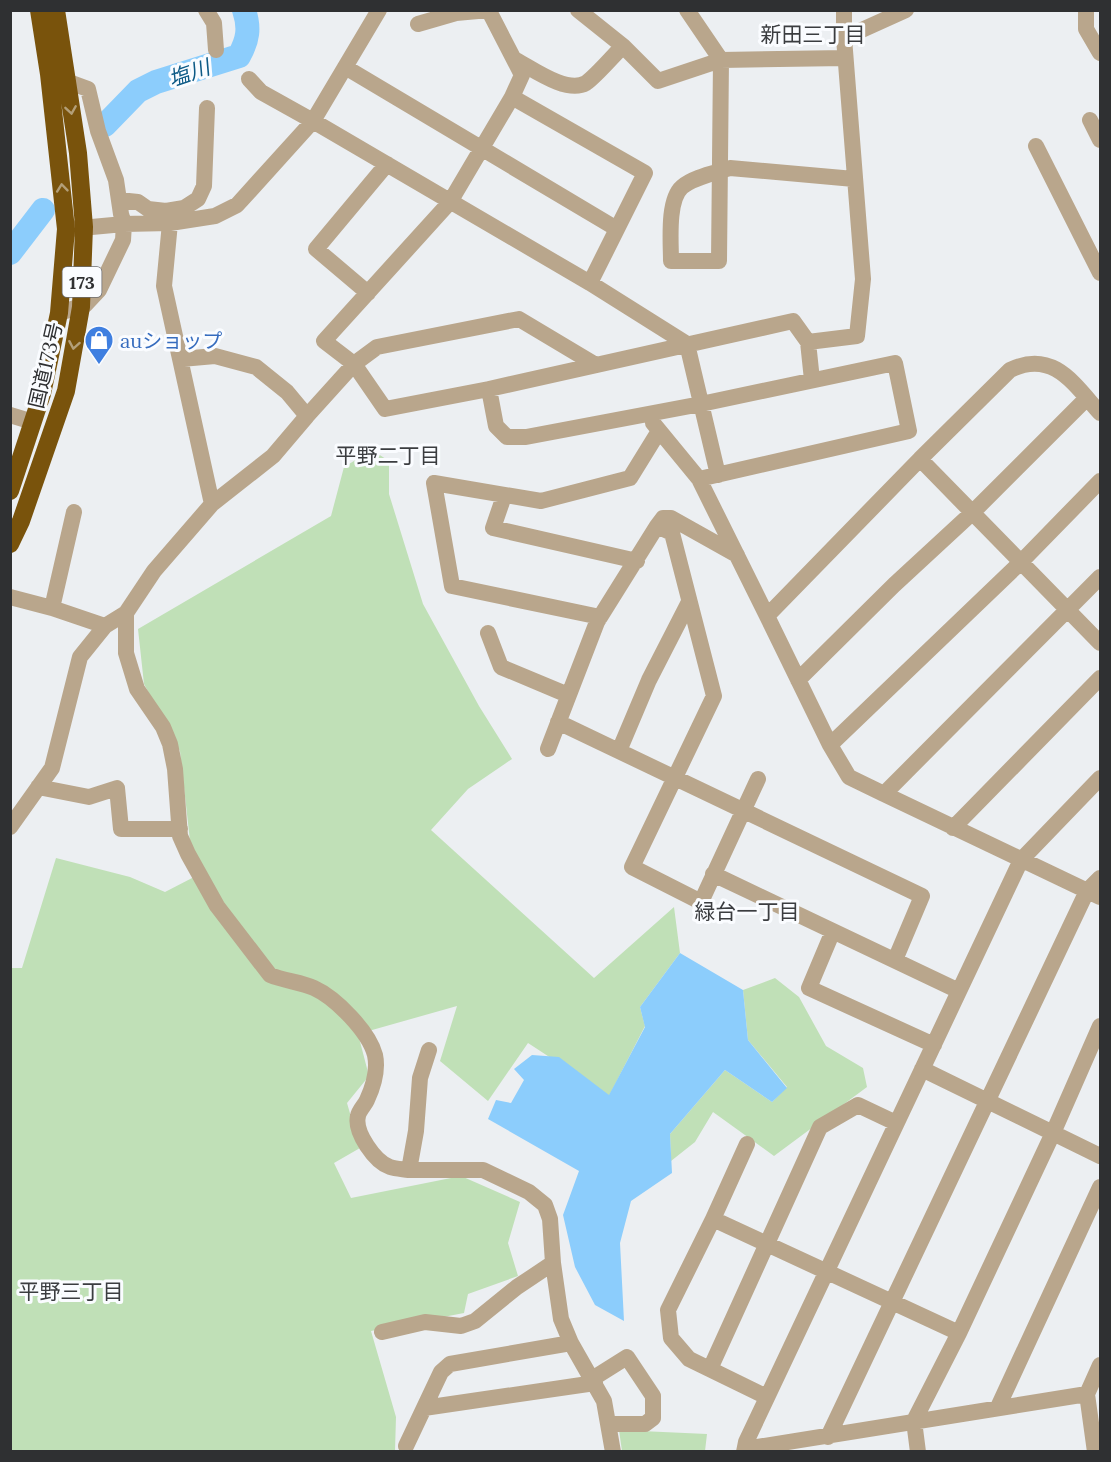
<svg xmlns="http://www.w3.org/2000/svg" width="1111" height="1462" font-family="Lora,'Noto Sans JP',serif">
  <rect width="100%" height="100%" fill="#eceff2"/>
  <path fill="#c0e0b7" d="M372 450 389 461V494L423 604 479 706 512 759 468 789 431 830 594 978 674 907 680 953 640 1007 645 1026 609 1096 528 1043 488 1101 440 1061 457 1006 358 1034 369 1076 347 1103 360 1148 334 1163 351 1198 461 1176 520 1202 508 1243 518 1276 468 1294 464 1313 371 1331 396 1417 395 1451 11 1452V968H22L56 858 130 877 165 892 194 877 180 751 144 684 138 629 331 516 344 467Z
    M775 978 799 997 826 1046 863 1068 867 1087 774 1156 713 1112 695 1142 671 1161 670 1134 725 1070 772 1102 787 1087 748 1040 743 990Z
    M619 1430 707 1434 705 1451H622Z"/>
  <path fill="#8ccdfc" d="M680 953 743 990 748 1040 787 1088 772 1102 725 1070 670 1134 672 1173 631 1201 620 1243 624 1321 595 1305 575 1267 563 1215 579 1171 488 1119 496 1100 511 1103 524 1080 514 1069 532 1055 559 1057 609 1095 645 1027 640 1007Z"/>
  <g fill="none" stroke-linecap="round" stroke-linejoin="round">
    <path stroke="#8ccdfc" stroke-width="24" d="M105 125 138 91 156 82 239 56C248 40 250 28 244 10
      M10 253 43 210"/>
    <path stroke="#b9a68c" stroke-width="16" d="M206 10 214 23 216 50
      M578 10 623 46 658 81 721 60 845 58
      M687 10 721 60 719 261H671C671 243 667 200 682 187 694 177 715 173 730 168L854 179
      M1086 10V29L1100 53
      M489 11 522 75 512 97
      M418 24 456 13 489 10
      M844 38V10
      M516 60C533 69 567 94 586 83 596 76 613 56 623 46
      M345 67 617 229
      M58 78 88 89 98 131 116 180 121 214 124 224 123 240 99 290 85 305 59 313
      M249 79 261 92 313 121 379 10
      M1090 120 1100 140
      M1036 146 1100 273
      M119 200 138 202 148 209 166 211 184 208 198 199 204 186 207 108
      M170 223 164 286 212 504
      M70 229 124 224 170 223 215 216 237 205 313 121 590 283
      M368 293 316 249 387 164
      M808 342 857 336 863 279 844 38 906 10
      M181 359 215 356 256 367 287 392 307 416
      M489 389 385 409 354 364 324 341 450 202 512 97 645 173 590 283 687 344 718 475
      M10 415 33 422
      M653 423 699 479 767 616
      M920 459 1010 370C1053 349 1074 384 1100 413
      M699 479 909 431 895 363 701 404 526 437H507L496 426 489 389 793 321 808 342 812 380
      M504 496 493 528 637 561
      M657 526 663 518H671L737 555
      M1100 577 884 794 1100 897
      M10 597 52 608 105 626
      M52 608 74 512
      M126 613V653L137 689 163 727 170 744 175 769 180 836 188 854 217 906 270 975C284 981 301 982 314 988 336 998 369 1032 375 1055 378 1069 373 1087 367 1100 365 1105 359 1110 358 1116 354 1132 375 1162 390 1167 396 1169 403 1169 409 1170
      M600 617 452 586 434 483 541 501 630 478 659 431
      M488 633 501 667 568 695
      M798 680 894 585 973 512 1087 398
      M558 722 922 896 895 960
      M830 745 767 616 920 459 1100 643
      M548 749 597 622 657 526 672 533 714 696 632 867 701 902 758 779
      M619 751 649 680 689 602
      M38 787 89 797 117 788 121 829H180
      M884 794 849 777 830 745 1021 562 1100 481
      M10 827 52 768 80 657 105 626 126 613 154 571 212 504 273 456 307 416 354 364 377 347 519 319 596 365
      M953 828 1100 678
      M713 874 959 991
      M833 931 809 988 934 1045
      M429 1050 420 1078 416 1131 409 1170H483L529 1192 545 1205 550 1219 553 1263 561 1319 571 1343
      M922 1069 1100 1156
      M713 1219 747 1144
      M382 1332 425 1322 461 1326 475 1321 517 1287 553 1263
      M710 1369 820 1127 858 1105 896 1123
      M592 1379 627 1357 653 1396V1418L645 1424H608
      M1087 1394 1100 1365
      M767 1397 689 1359 671 1338 668 1310 713 1219 959 1333
      M998 1407 1100 1187
      M424 1408 595 1383
      M828 1437 1087 891 1100 878
      M406 1446 441 1372 450 1364 571 1343 604 1401 613 1452
      M745 1449 1087 1394 1095 1452
      M744 1452 746 1442 1021 860 1100 778
      M918 1452 914 1421 959 1333 1053 1133 1100 1026"/>
    <path stroke="#79530c" stroke-width="18" d="M10 491 42 394 59 313 66 229 49 74 39 10
      M10 544 21 521 66 391 81 307 84 227 78 153 56 10"/>
  </g>
  <defs><path id="oneway-chevron" d="M-2-3.5L2.5 0L-2 3.5" fill="none" stroke-width="1.6" stroke-linecap="round" stroke-linejoin="round" transform="scale(1.5)"/></defs>
  <g stroke="#b39f79">
    <use href="#oneway-chevron" transform="translate(71 110) rotate(81)"/>
    <use href="#oneway-chevron" transform="translate(62 188) rotate(-96)"/>
    <use href="#oneway-chevron" transform="translate(74 345) rotate(100)"/>
  </g>
  <defs>
    <g id="shop-pin" transform="scale(1.5)"><path d="M0 17L-7.5 6A9.5 9.5 0 1 1 7.5 6Z" fill="#3f7fe0" stroke="#fafcff"/><path d="M-5-2.5h2.3a2.7 3.5 0 0 1 5.4 0H5L5.5 6h-11ZM-1.5-2.5h3a1.5 2.3 0 0 0-3 0Z" fill="#fff"/></g>
  </defs>
  <g fill-rule="evenodd">
    <use href="#shop-pin" x="99" y="340"/>
  </g>
  <g text-anchor="middle" dominant-baseline="central" stroke-width="6" stroke-linejoin="round" paint-order="stroke">
    <rect fill="#fafcff" stroke="#6c6d70" stroke-width="1.5" x="62.5" y="267" width="39" height="30" rx="4.5"/>
    <g font-size="18" font-weight="bold" fill="#2f3032">
      <text x="82" y="282">173</text>
    </g>
    <g font-size="20" fill="#366cbe" stroke="#fafcff" text-anchor="start">
      <text x="120" y="340">auショップ</text>
    </g>
    <g font-size="20" fill="#2f3032" stroke="#fafcff">
      <text transform="translate(45 365) rotate(-77)">国道173号</text>
    </g>
    <g font-size="21" fill="#3b3d40" stroke="#fafcff">
      <text x="813" y="34">新田三丁目</text>
      <text x="388" y="455">平野二丁目</text>
      <text x="747" y="911">緑台一丁目</text>
      <text x="71" y="1291">平野三丁目</text>
    </g>
    <g font-size="21" font-style="italic" fill="#0d5a86" stroke="#fafcff">
      <text transform="translate(189 73) rotate(-19)">塩川</text>
    </g>
  </g>
  <rect width="1111" height="1462" fill="none" stroke="#2f3032" stroke-width="24"/>
</svg>
